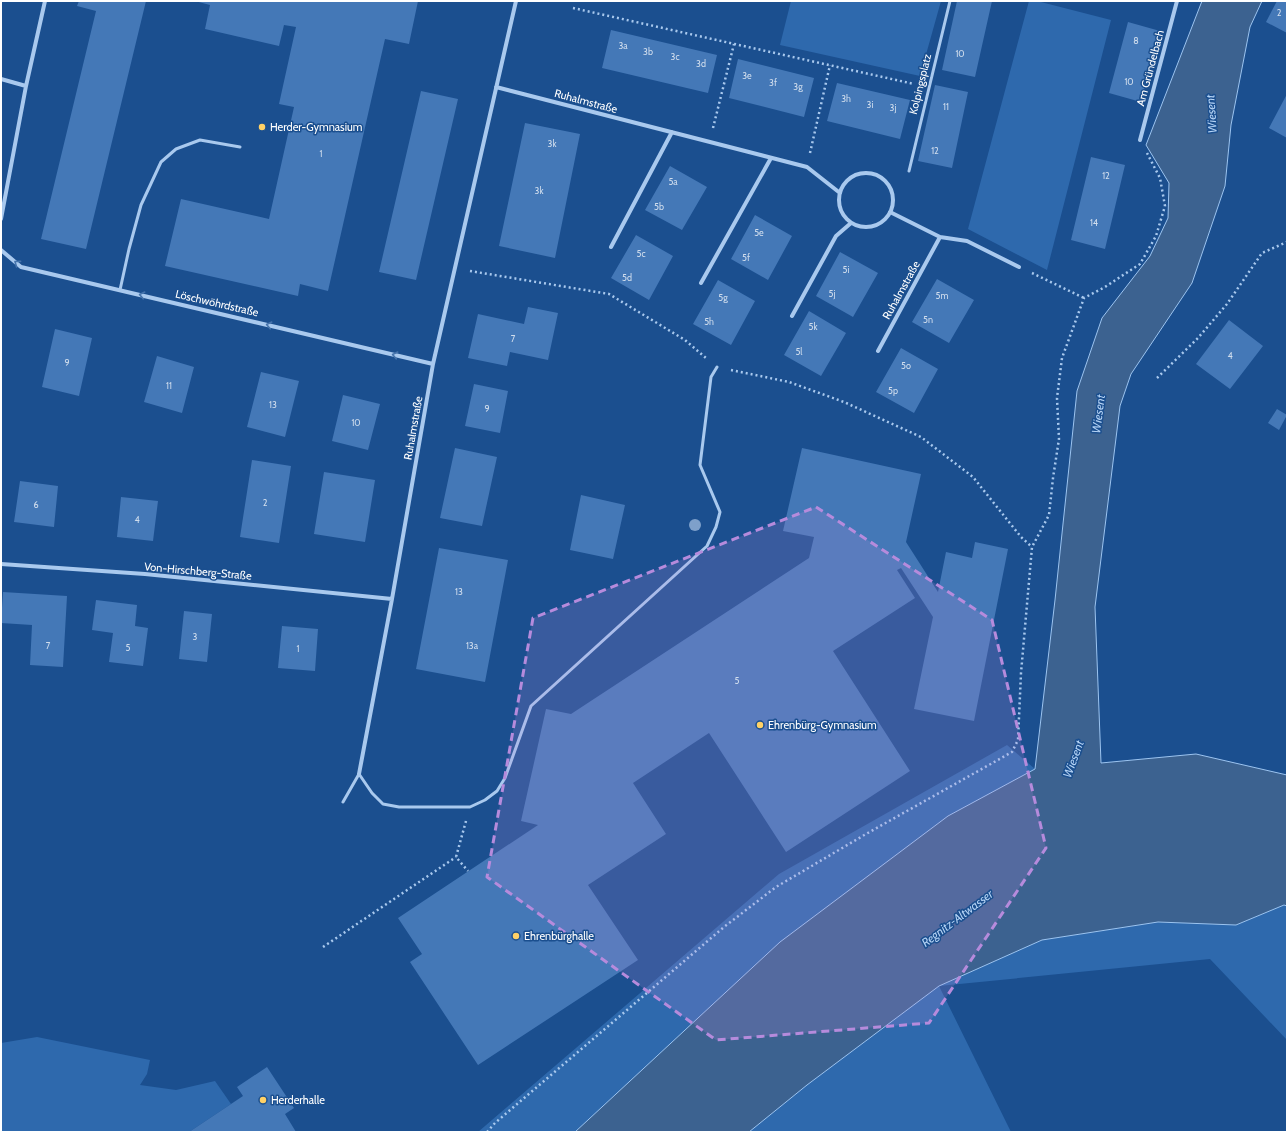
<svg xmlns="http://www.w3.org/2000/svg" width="1288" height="1133" font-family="Cabin,sans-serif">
  <rect width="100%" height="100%" fill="#1b4f8f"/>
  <path fill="#2e69ad" d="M791 1H941L920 76 780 45Z
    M1029 1H1037L1111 20 1047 270 968 229Z
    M1007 745 1035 769 948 816 780 942 575 1132H478L779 874Z
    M1284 905 1287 906V1040L1210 959 939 986 1011 1132H749L807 1085 939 986 1042 940 1158 922 1236 925Z
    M37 1037 150 1060 147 1074 140 1085 176 1090 215 1081 231 1104 189 1132H1V1043Z"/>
  <path fill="#3c6290" stroke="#9cc4f0" d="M1202 1H1262L1250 27 1231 125 1225 186 1192 283 1131 374 1120 406 1095 607 1101 763 1196 754 1287 775V906L1284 905 1236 925 1158 922 1042 940 939 986 807 1085 749 1132H575L780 942 948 816 1035 769 1055 600 1077 391 1102 318 1150 256 1168 218 1169 183 1146 145Z"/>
  <path fill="#4478b7" d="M79 1H146L86 249 41 239 96 11 77 6Z
    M195 1H418L409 44 385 39 328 291 300 284 298 296 165 266 181 199 269 219 294 107 279 104 296 27 284 25 279 46 205 29 210 5Z
    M957 1H992L975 77 942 70Z
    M1277 1H1287V33L1266 22Z
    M1128 22 1160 31 1141 102 1109 93Z
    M611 30 717 55 708 93 602 68Z
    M738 59 814 78 804 117 729 98Z
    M837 83 910 100 900 139 827 121Z
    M935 85 968 92 952 168 918 161Z
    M421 91 458 99 416 280 379 272Z
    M1287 94V138L1269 128Z
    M525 123 580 134 555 258 499 246Z
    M1091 157 1125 165 1105 249 1071 240Z
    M670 166 707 187 682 230 645 210Z
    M755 215 792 236 768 280 731 259Z
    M636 235 673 256 649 300 611 278Z
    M840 252 878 273 853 317 816 296Z
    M937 279 974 300 949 343 912 322Z
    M718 280 755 301 731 345 693 324Z
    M528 307 558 313 548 360 510 352 507 366 468 358 478 314 524 324Z
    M809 311 846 333 821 376 784 355Z
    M1229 320 1263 346 1230 389 1196 364Z
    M55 329 92 338 79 396 42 387Z
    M901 348 938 369 914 413 876 392Z
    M157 356 194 367 182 413 144 402Z
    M261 372 299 381 285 437 247 427Z
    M474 384 508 391 500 433 465 426Z
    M343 395 380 404 368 450 332 441Z
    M1277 409 1287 415 1279 430 1268 423Z
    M455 448 497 457 482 526 440 518Z
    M802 448 921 474 906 542 938 592 946 552 972 558 975 542 1008 549 974 721 914 709 933 617 901 568 897 570 915 598 833 651 910 771 786 852 709 733 633 783 666 834 588 885 638 960 478 1065 410 962 422 954 398 918 538 825 521 821 546 709 571 714 809 558 814 537 783 531Z
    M252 460 291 466 279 543 240 537Z
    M324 472 375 480 365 542 314 534Z
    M20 481 58 486 54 527 14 522Z
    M581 495 625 505 613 559 570 550Z
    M121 497 158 501 153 541 117 537Z
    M439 548 508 560 485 682 416 669Z
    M3 592 67 596 63 667 30 665 32 625 1 623Z
    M96 600 137 605 135 626 148 628 143 666 109 662 113 633 92 630Z
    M184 611 212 614 207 662 179 659Z
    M282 626 318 629 315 671 278 668Z
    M267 1067 294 1108 285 1114 296 1132H189L243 1096 237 1087Z"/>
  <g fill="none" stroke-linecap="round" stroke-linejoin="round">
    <path stroke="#a9c9ee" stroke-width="2.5" stroke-dasharray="2 3" stroke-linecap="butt" d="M573 8 914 84
      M713 128 734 44
      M810 153 830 65
      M470 271 609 294 685 340 706 358
      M1032 273 1084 298
      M731 370 789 382 844 402 921 437 973 477 1021 537 1032 547
      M1157 378 1198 338 1227 304 1262 253 1287 242
      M466 821 456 857 468 871
      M323 947 456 857
      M487 1132 495 1123 724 927 776 887 866 834 1012 752 1018 740 1021 673 1032 547 1049 515 1053 478 1059 439 1057 398 1062 358 1084 298 1105 287 1140 264 1156 236 1165 206 1160 178 1147 153"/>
    <path stroke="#a9c9ee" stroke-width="3" d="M909 171 950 1
      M120 290 129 249 141 205 161 162 176 149 200 140 240 147
      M343 802 359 774 372 793 383 804 399 807H470L485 800 497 791 505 778 531 706 707 546 716 527 720 512 700 465 711 377 717 367"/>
    <path stroke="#a9c9ee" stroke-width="4" d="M1 79 26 86
      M496 87 807 167 840 193
      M1140 140 1177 1
      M839 200a27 27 0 1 1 54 0a27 27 0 1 1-54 0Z
      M890 212 940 237 967 241 1019 267
      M1 219 26 86 45 1
      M611 247 672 132
      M1 250 21 267 433 364
      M701 283 771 158
      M792 316 836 236 851 223
      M878 351 940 237
      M1 564 145 574 392 599
      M359 774 392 599 433 364 516 1"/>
  </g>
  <circle fill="#7ea0ca" cx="695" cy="525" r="6"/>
  <defs><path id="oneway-chevron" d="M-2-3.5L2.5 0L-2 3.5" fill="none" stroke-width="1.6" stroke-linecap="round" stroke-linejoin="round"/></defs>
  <g stroke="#4674ac">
    <use href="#oneway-chevron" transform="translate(17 263) rotate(-144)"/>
    <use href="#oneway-chevron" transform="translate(142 295) rotate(-167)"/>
    <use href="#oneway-chevron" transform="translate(269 325) rotate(-167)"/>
    <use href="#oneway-chevron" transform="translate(395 355) rotate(-167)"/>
  </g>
  <path fill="#b68bdc" fill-opacity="0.2" stroke="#b68bdc" stroke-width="3" stroke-dasharray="8 5" stroke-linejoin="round" d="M816 507 992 620 1046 848 929 1023 716 1040 487 877 533 618Z"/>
  <g fill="#ffd166" stroke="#1b4f8f" stroke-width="1.5">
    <circle cx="262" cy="127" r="4"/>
    <circle cx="760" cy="725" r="4"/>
    <circle cx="516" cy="936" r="4"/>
    <circle cx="263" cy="1100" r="4"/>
  </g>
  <g text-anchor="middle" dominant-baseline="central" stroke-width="3" stroke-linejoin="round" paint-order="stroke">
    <g font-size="9" fill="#d0dded">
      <text x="1279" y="12">2</text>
      <text x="1136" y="40">8</text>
      <text x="623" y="45">3a</text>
      <text x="648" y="51">3b</text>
      <text x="960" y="53">10</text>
      <text x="675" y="56">3c</text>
      <text x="701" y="63">3d</text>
      <text x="747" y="75">3e</text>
      <text x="1129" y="81">10</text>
      <text x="773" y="82">3f</text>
      <text x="798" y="86">3g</text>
      <text x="846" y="98">3h</text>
      <text x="870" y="104">3i</text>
      <text x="946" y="106">11</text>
      <text x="893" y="107">3j</text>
      <text x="552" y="143">3k</text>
      <text x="935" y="150">12</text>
      <text x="321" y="153">1</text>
      <text x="1106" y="175">12</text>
      <text x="673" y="181">5a</text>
      <text x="539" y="190">3k</text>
      <text x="659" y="206">5b</text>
      <text x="1094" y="222">14</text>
      <text x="759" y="232">5e</text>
      <text x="641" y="253">5c</text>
      <text x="746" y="257">5f</text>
      <text x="846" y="269">5i</text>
      <text x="627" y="277">5d</text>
      <text x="832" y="293">5j</text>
      <text x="942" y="295">5m</text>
      <text x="723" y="297">5g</text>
      <text x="928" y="319">5n</text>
      <text x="709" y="321">5h</text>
      <text x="813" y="326">5k</text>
      <text x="513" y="338">7</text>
      <text x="799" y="351">5l</text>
      <text x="1230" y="355">4</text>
      <text x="67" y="362">9</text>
      <text x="906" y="365">5o</text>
      <text x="169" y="385">11</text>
      <text x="893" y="390">5p</text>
      <text x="273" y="404">13</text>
      <text x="487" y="408">9</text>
      <text x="356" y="422">10</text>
      <text x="265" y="502">2</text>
      <text x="36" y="504">6</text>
      <text x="137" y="519">4</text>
      <text x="459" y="591">13</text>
      <text x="195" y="636">3</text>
      <text x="48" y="645">7</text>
      <text x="472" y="645">13a</text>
      <text x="128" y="647">5</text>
      <text x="298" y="648">1</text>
      <text x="737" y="680">5</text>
    </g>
    <g font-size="11" fill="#fff" stroke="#1b4f8f">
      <text transform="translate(1150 68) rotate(-75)">Am Gründelbach</text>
      <text transform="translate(920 84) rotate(-76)">Kolpingsplatz</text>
      <text transform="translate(586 101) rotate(15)">Ruhalmstraße</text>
      <text transform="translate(901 290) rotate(-61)">Ruhalmstraße</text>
      <text transform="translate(217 303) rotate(13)">Löschwöhrdstraße</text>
      <text transform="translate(413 428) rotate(-80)">Ruhalmstraße</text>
      <text transform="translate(198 571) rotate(5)">Von-Hirschberg-Straße</text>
    </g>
    <g font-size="11" fill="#fff" stroke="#1b4f8f" text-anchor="start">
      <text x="270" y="127">Herder-Gymnasium</text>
      <text x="768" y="725">Ehrenbürg-Gymnasium</text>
      <text x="524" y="936">Ehrenbürghalle</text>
      <text x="271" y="1100">Herderhalle</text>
    </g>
    <g font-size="12" font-style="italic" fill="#b5d3f5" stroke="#1b4f8f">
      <text transform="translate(1211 114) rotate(-94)">Wiesent</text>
      <text transform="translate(1098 414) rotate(-83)">Wiesent</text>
      <text transform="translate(1073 759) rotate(-70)">Wiesent</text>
      <text transform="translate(957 918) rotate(-37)">Regnitz-Altwasser</text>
    </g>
  </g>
  <rect width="1288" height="1133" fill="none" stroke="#ffffff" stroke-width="4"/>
</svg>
